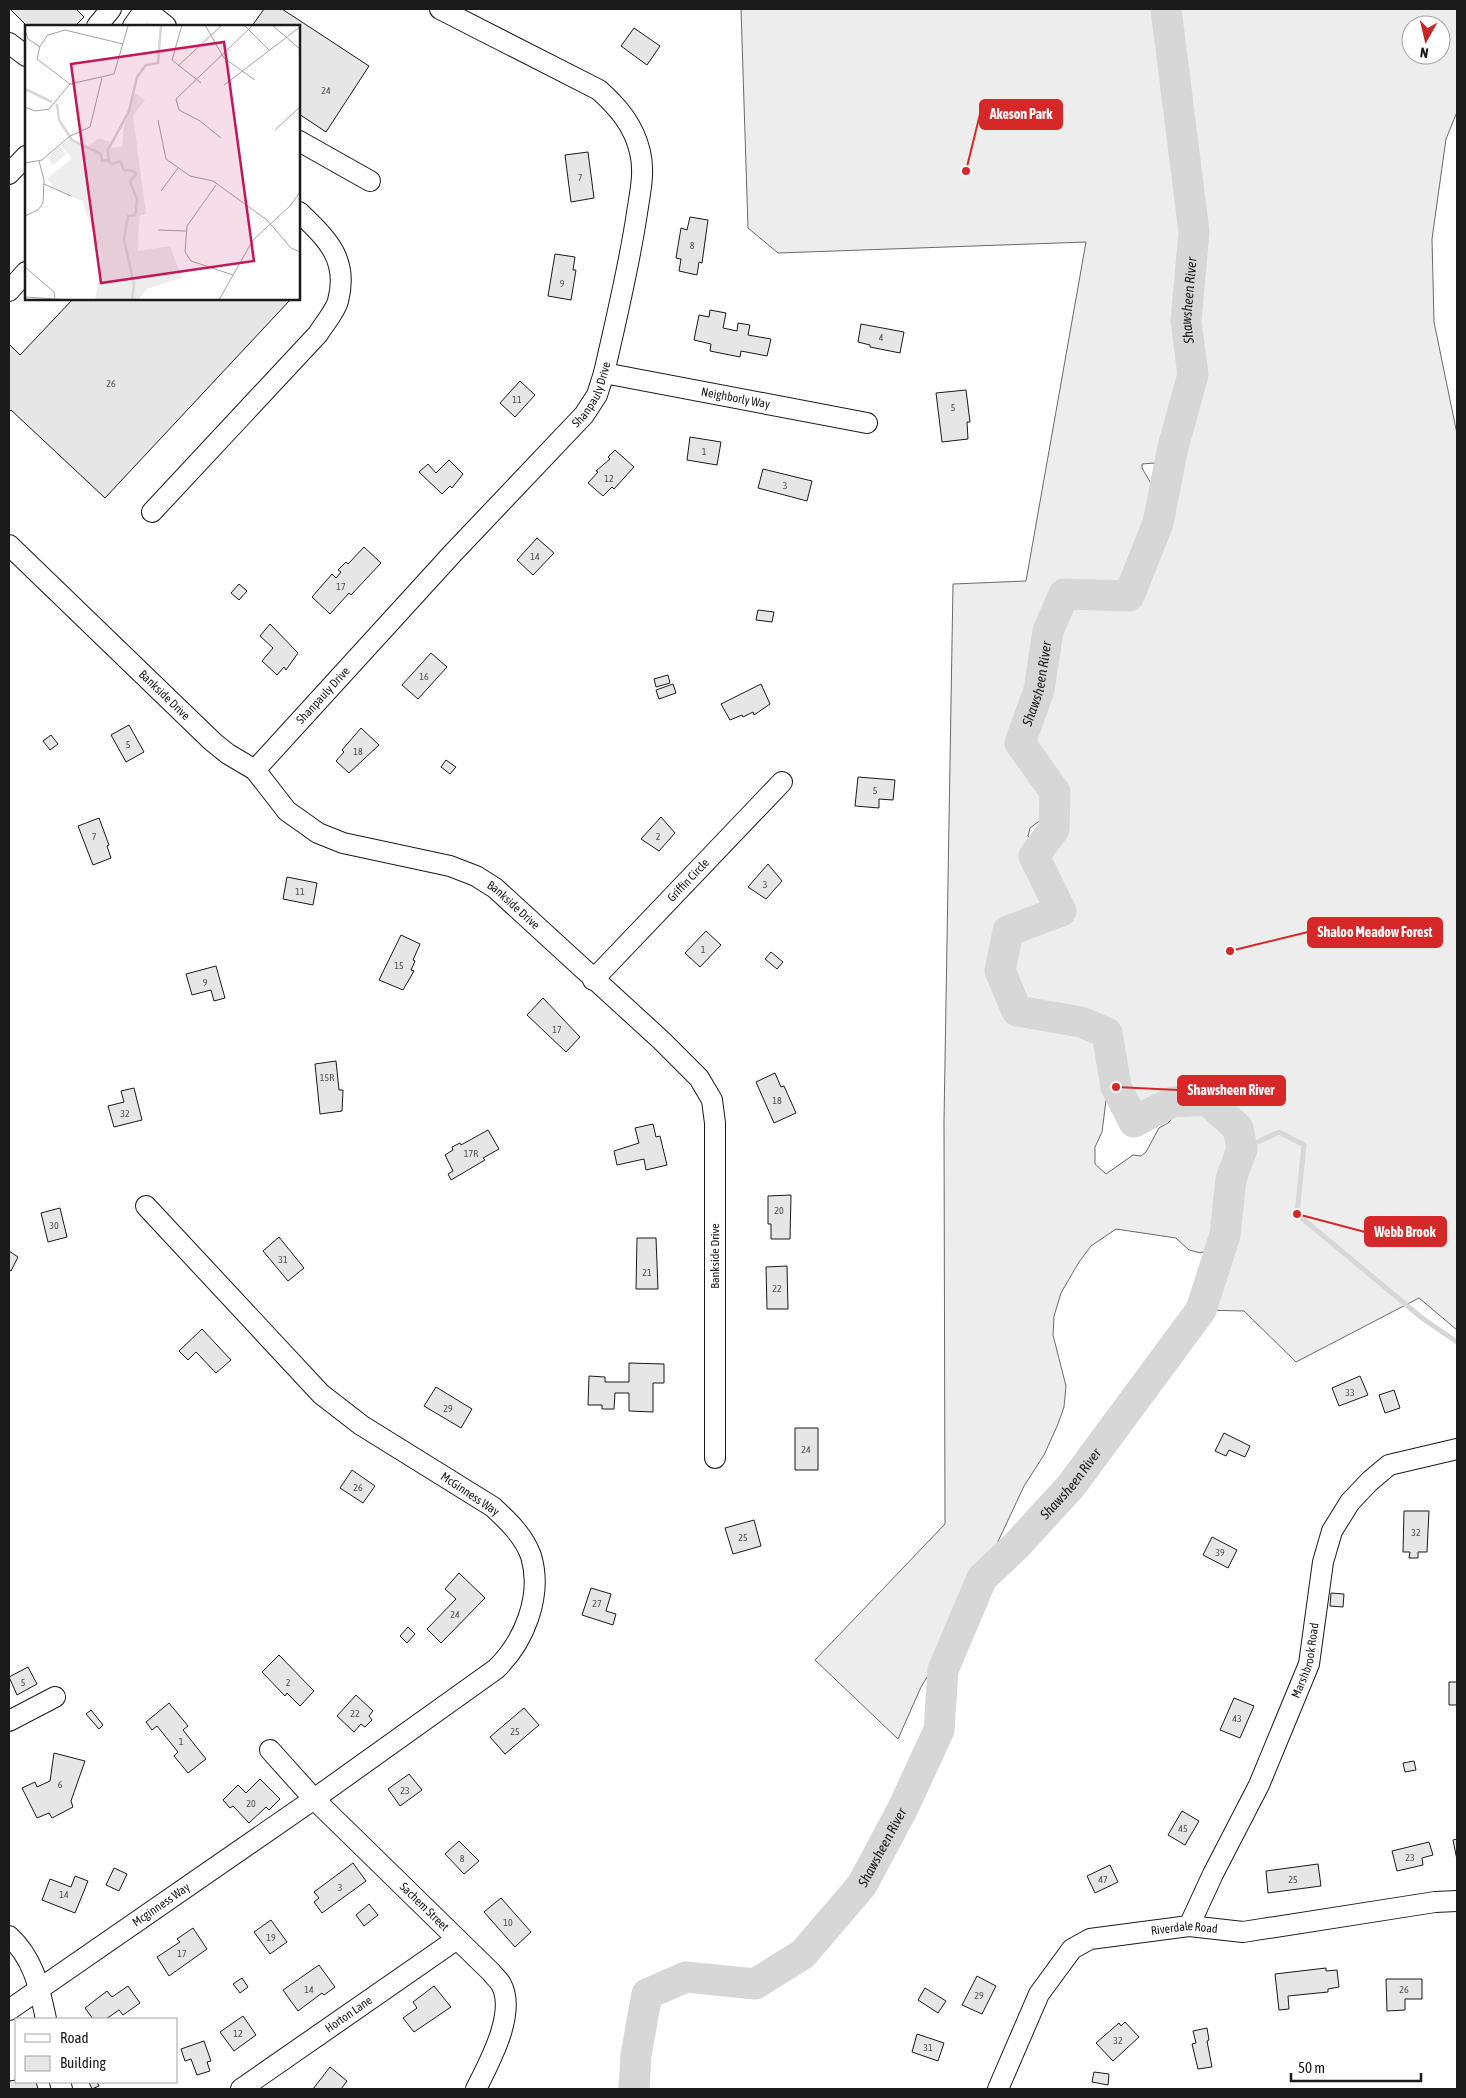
<svg xmlns="http://www.w3.org/2000/svg" width="1466" height="2098" font-family="'Asap Condensed',sans-serif">
  <rect width="100%" height="100%" fill="#fff"/>
  <path fill="#ededed" stroke="#6a6a6a" fill-rule="evenodd" d="M741 9H1159L1155 30 1160 63 1178 104 1166 9H1457V112L1446 139 1432 239 1434 322 1457 434V1330L1419 1298 1296 1362 1244 1311 1201 1310 1225 1235 1231 1179 1242 1149 1238 1128 1207 1100 1172 1102 1134 1122 1116 1087 1111 1061 1102 1132 1095 1147V1164L1106 1174 1133 1155 1141 1156 1146 1152 1159 1128 1168 1123 1186 1105 1194 1103 1230 1127 1235 1135 1233 1159 1217 1190 1219 1226 1210 1248 1201 1253 1189 1250 1176 1238 1116 1229 1091 1246 1079 1262 1061 1293 1054 1316 1053 1335 1066 1386 1064 1407 1058 1424 1044 1455 1024 1486 958 1627 921 1687 898 1739 815 1660 945 1524 944 1121 953 584 1026 581 1086 242 778 253 748 228ZM1411 25H1441V55H1411ZM1185 167 1194 232 1191 269 1190 265ZM1170 459 1158 523 1156 527 1154 524 1160 499 1142 468V464L1167 462ZM1134 582 1129 596 1100 595 1119 583ZM1042 819 1055 821 1054 829 1034 856 1042 873 1033 865 1035 843 1028 836 1030 828ZM1057 901 1061 911 1018 927 1035 913ZM1000 972 1017 1011 1080 1022 1068 1026H1046L1021 1015 1003 997 998 981Z"/>
  <g fill="none" stroke-linecap="round" stroke-linejoin="round">
    <path stroke="#d7d7d7" stroke-width="5" d="M1242 1149 1279 1132 1304 1145 1297 1214 1422 1318 1457 1342"/>
    <path stroke="#d7d7d7" stroke-width="31" id="s1" d="M634 2089 636 2055 647 1994 686 1977 755 1984 803 1954 862 1885 903 1808 939 1730 943 1670 982 1578 1016 1546 1071 1486 1201 1310 1225 1235 1231 1179 1242 1149 1238 1128 1207 1100 1172 1102 1134 1122 1116 1087 1107 1033 1081 1022 1017 1011 1000 971 1008 931 1061 911 1034 856 1054 829 1055 792 1020 743 1039 690 1048 631 1064 594 1129 596 1158 523 1173 447 1193 375 1186 321 1194 232 1166 9"/>
  </g>
  <path fill="#e6e6e6" stroke="#1a1a1a" d="M10 9H76L84 17 75 26H27Z
    M264 9H282L369 66 326 132 299 114V26H252Z
    M634 28 660 46 647 65 621 46Z
    M588 152 594 198 571 202 565 155Z
    M690 217 708 220 702 263 699 262 697 275 679 271 681 259 676 258 681 228 687 230Z
    M555 254 575 257 573 270H576L571 300 548 296Z
    M73 299H291L105 498 11 410 9 412V344L20 355Z
    M710 310 726 313 723 328 737 331 738 323 750 325 748 335 771 339 767 356 741 351 740 357 710 351 711 344 694 340 699 315 709 317Z
    M861 324 904 332 900 353 870 347V345L858 342Z
    M520 381 535 395 515 417 500 403Z
    M966 390 970 422H967L968 439 942 442 936 393Z
    M690 437 721 442 717 465 687 460Z
    M615 450 634 467 614 489 612 487 603 496 588 483 598 472 596 471 610 459 608 457Z
    M449 460 463 474 452 488 450 486 442 494 419 472 428 464 436 473Z
    M763 469 812 481 807 501 758 488Z
    M537 538 554 553 533 575 517 560Z
    M364 547 381 563 351 595 349 593 330 614 312 597 332 574 336 578 341 572 338 570 346 562 348 564Z
    M239 584 247 591 239 600 231 593Z
    M758 610 774 612 772 622 756 620Z
    M270 624 298 653 286 670 284 667 277 675 262 661 273 648 260 636Z
    M431 653 447 667 418 699 402 685Z
    M668 675 670 683 656 687 654 679Z
    M673 684 676 693 659 699 656 690Z
    M761 684 770 704 754 715 753 712 743 717 742 715 730 720 721 704Z
    M129 725 144 752 126 762 111 735Z
    M361 728 379 745 349 773 336 761 344 752 342 750Z
    M51 735 58 744 50 750 43 741Z
    M446 760 456 767 450 774 441 767Z
    M858 777 895 780 893 800 879 799V808L855 806Z
    M661 817 675 833 659 851 641 839Z
    M99 818 109 845 107 846 111 858 93 865 78 826Z
    M768 864 782 881 766 899 748 887Z
    M287 877 317 883 313 905 283 899Z
    M706 931 721 945 700 967 685 953Z
    M401 935 420 944 413 960 415 961 411 970 414 971 403 990 379 980Z
    M771 952 783 962 777 969 765 959Z
    M216 966 225 998 214 1001 211 990 192 995 186 974Z
    M543 998 580 1037 566 1052 527 1015Z
    M336 1061 339 1090H343L342 1111 320 1114 315 1064Z
    M775 1073 781 1087 784 1086 796 1113 774 1123 756 1082Z
    M134 1088 142 1120 114 1127 108 1106 124 1102 121 1091Z
    M653 1124 656 1137 660 1136 667 1165 646 1170 644 1159 617 1165 614 1151 639 1143 635 1128Z
    M488 1130 499 1149 483 1158 485 1160 451 1180 448 1174 453 1171 445 1155 453 1150 452 1147 460 1143 461 1145Z
    M791 1195 790 1239H771V1224H768V1196Z
    M60 1208 67 1237 48 1242 41 1213Z
    M279 1237 304 1268 288 1281 263 1251Z
    M637 1238H656L658 1289H636Z
    M9 1251 18 1257 11 1271 9 1270Z
    M787 1266 788 1309H767L766 1267Z
    M202 1329 231 1360 216 1373 196 1352 188 1360 179 1351Z
    M629 1363 664 1364V1383H653V1412L629 1411V1393H615L614 1409H602V1405H588L589 1376 605 1377V1382H629Z
    M1360 1376 1368 1395 1339 1406 1332 1388Z
    M436 1387 472 1409 461 1428 424 1406Z
    M1394 1390 1400 1408 1385 1413 1379 1395Z
    M795 1428H818V1470H795Z
    M1224 1433 1250 1446 1245 1457 1229 1450 1226 1456 1215 1451Z
    M352 1470 375 1486 363 1503 340 1488Z
    M1404 1511H1429L1427 1552H1418V1558H1409L1410 1552H1403Z
    M754 1520 761 1546 733 1554 725 1528Z
    M1212 1537 1237 1550 1228 1568 1203 1555Z
    M459 1573 485 1598 441 1643 427 1629 456 1599 445 1589Z
    M591 1588 611 1594 606 1611 616 1614 613 1625 582 1615Z
    M1331 1593 1344 1594 1343 1607 1330 1606Z
    M408 1627 415 1634 407 1643 400 1636Z
    M279 1655 314 1691 300 1706 287 1693 285 1696 262 1672Z
    M28 1667 37 1684 17 1695 9 1677Z
    M1449 1682H1457V1705H1449Z
    M356 1695 373 1711 369 1716 372 1720 365 1727 361 1724 354 1732 337 1716Z
    M1234 1698 1254 1706 1240 1738 1220 1730Z
    M169 1703 188 1726 183 1730 206 1759 188 1773 174 1756 178 1752 157 1726 152 1730 146 1722Z
    M524 1708 539 1725 505 1754 490 1737Z
    M91 1710 103 1725 99 1729 86 1714Z
    M54 1753 85 1761 71 1801 73 1807 52 1818 49 1813 37 1818 22 1788 35 1782 37 1787 50 1781Z
    M1414 1761 1416 1770 1405 1772 1403 1763Z
    M409 1774 422 1790 400 1806 388 1789Z
    M260 1779 280 1799 269 1810 266 1807 249 1823 233 1806 230 1808 223 1800 238 1785 246 1793Z
    M1182 1811 1199 1821 1185 1845 1168 1835Z
    M1457 1839V1860L1453 1840Z
    M459 1841 479 1861 464 1874 445 1854Z
    M1429 1842 1433 1855 1422 1858 1423 1865 1397 1871 1392 1851Z
    M353 1863 366 1881 322 1913 314 1902 319 1898 314 1892Z
    M1318 1864 1321 1886 1268 1893 1266 1871Z
    M1110 1865 1118 1882 1095 1893 1087 1876Z
    M114 1868 127 1874 119 1891 106 1885Z
    M75 1876 88 1881 75 1913 42 1900 50 1879 71 1887Z
    M501 1898 531 1932 515 1947 484 1912Z
    M369 1904 378 1915 364 1926 356 1915Z
    M271 1920 287 1942 270 1954 254 1932Z
    M193 1928 207 1949 169 1976 157 1957 180 1942 177 1939Z
    M319 1965 335 1987 324 1995 322 1993 298 2011 283 1990Z
    M1326 1968V1971L1337 1970 1339 1987 1328 1989V1992L1288 1996 1289 2009 1279 2010 1275 1974Z
    M977 1976 996 1986 982 2014 962 2005Z
    M242 1978 248 1987 240 1993 233 1984Z
    M1386 1979H1422V1999H1405V2010L1387 2011Z
    M128 1986 140 2003 123 2015 119 2010 106 2019H93L85 2008 107 1991 112 1997Z
    M434 1986 451 2007 414 2032 403 2018 417 2008 413 2002Z
    M925 1988 946 2001 938 2013 918 2000Z
    M243 2016 256 2035 234 2051 220 2032Z
    M1125 2022 1139 2037 1113 2061 1096 2043 1119 2023 1121 2026Z
    M1207 2028 1209 2040 1207 2041 1212 2067 1198 2069 1192 2044 1196 2043 1193 2031Z
    M917 2034 944 2043 938 2061 912 2052Z
    M204 2041 211 2061 207 2062 210 2071 197 2075 191 2059 185 2061 181 2049Z
    M330 2067 347 2081 341 2089H313Z
    M1094 2072 1109 2074 1108 2085 1092 2082Z
    M16 2080V2082H36L38 2089H9V2081Z
    M89 2082H97L99 2086 92 2089Z"/>
  <g fill="none" stroke-linecap="round" stroke-linejoin="round">
    <g stroke="#1a1a1a" stroke-width="22">
      <g id="minor">
        <path d="M145 9 166 26"/>
        <path d="M97 26 111 9"/>
        <path d="M133 26 145 9"/>
        <path d="M9 43 26 56"/>
        <path d="M299 141 370 181"/>
        <path d="M9 174 26 156"/>
        <path d="M9 291 26 272"/>
        <path id="s2" d="M604 373 867 423"/>
        <path d="M152 512 318 334C324 324 335 312 338 301 349 259 327 239 299 212"/>
        <path id="s3" d="M9 545 213 742 228 754 255 770 287 811 318 833 343 843 450 866 476 876 495 888 662 1041 699 1078 712 1100 715 1123V1458"/>
        <path id="s4" d="M255 770 453 553 584 415 597 395 604 373C616 320 629 267 637 213 640 193 645 172 640 152 634 126 619 108 599 90L440 9"/>
        <path id="s5" d="M593 980 782 782"/>
        <path d="M9 1721 55 1697"/>
        <path id="s6" d="M270 1750 314 1799 491 1972C494 1976 498 1979 501 1984 517 2013 489 2063 476 2089"/>
        <path id="s7" d="M1189 1926 1213 1874 1259 1785 1309 1664 1323 1562 1332 1531 1350 1502 1370 1481 1389 1465 1457 1449"/>
        <path d="M9 1936C34 1959 39 1987 46 2019"/>
        <path id="s8" d="M9 2010 314 1799 496 1669C524 1642 543 1596 531 1556 524 1536 508 1521 493 1507L361 1425 321 1394 146 1206"/>
        <path d="M60 2082 62 2089"/>
        <path id="s9" d="M241 2089 457 1939"/>
        <path id="s10" d="M998 2089 1039 1994 1072 1949 1090 1939 1189 1926 1243 1932 1435 1902 1457 1901"/>
      </g>
    </g>
    <use href="#minor" stroke="#fff" stroke-width="20"/>
  </g>
  <g text-anchor="middle" dominant-baseline="central" stroke-width="4" stroke-linejoin="round" paint-order="stroke">
    <g font-size="10" fill="#4d4d4d">
      <text x="326" y="90">24</text>
      <text x="580" y="177">7</text>
      <text x="692" y="245">8</text>
      <text x="562" y="283">9</text>
      <text x="881" y="337">4</text>
      <text x="111" y="383">26</text>
      <text x="517" y="399">11</text>
      <text x="953" y="407">5</text>
      <text x="704" y="451">1</text>
      <text x="609" y="478">12</text>
      <text x="785" y="485">3</text>
      <text x="535" y="556">14</text>
      <text x="341" y="586">17</text>
      <text x="424" y="676">16</text>
      <text x="128" y="744">5</text>
      <text x="358" y="751">18</text>
      <text x="875" y="790">5</text>
      <text x="94" y="836">7</text>
      <text x="658" y="836">2</text>
      <text x="765" y="884">3</text>
      <text x="300" y="891">11</text>
      <text x="703" y="949">1</text>
      <text x="399" y="965">15</text>
      <text x="205" y="982">9</text>
      <text x="557" y="1029">17</text>
      <text x="327" y="1077">15R</text>
      <text x="777" y="1100">18</text>
      <text x="125" y="1113">32</text>
      <text x="471" y="1153">17R</text>
      <text x="779" y="1210">20</text>
      <text x="54" y="1225">30</text>
      <text x="283" y="1259">31</text>
      <text x="647" y="1272">21</text>
      <text x="777" y="1288">22</text>
      <text x="1350" y="1392">33</text>
      <text x="448" y="1408">29</text>
      <text x="806" y="1449">24</text>
      <text x="358" y="1487">26</text>
      <text x="1416" y="1532">32</text>
      <text x="743" y="1537">25</text>
      <text x="1220" y="1552">39</text>
      <text x="597" y="1603">27</text>
      <text x="455" y="1614">24</text>
      <text x="23" y="1682">5</text>
      <text x="288" y="1682">2</text>
      <text x="355" y="1713">22</text>
      <text x="1237" y="1718">43</text>
      <text x="515" y="1731">25</text>
      <text x="181" y="1741">1</text>
      <text x="60" y="1784">6</text>
      <text x="405" y="1790">23</text>
      <text x="251" y="1803">20</text>
      <text x="1183" y="1828">45</text>
      <text x="1410" y="1857">23</text>
      <text x="462" y="1858">8</text>
      <text x="1103" y="1879">47</text>
      <text x="1293" y="1879">25</text>
      <text x="340" y="1887">3</text>
      <text x="64" y="1894">14</text>
      <text x="508" y="1922">10</text>
      <text x="271" y="1937">19</text>
      <text x="182" y="1953">17</text>
      <text x="309" y="1989">14</text>
      <text x="1404" y="1989">26</text>
      <text x="979" y="1995">29</text>
      <text x="238" y="2033">12</text>
      <text x="1118" y="2040">32</text>
      <text x="928" y="2047">31</text>
    </g>
    <g font-size="12" fill="#1a1a1a" stroke="#fff">
      <text stroke="none"><textPath href="#s4" startOffset="506">Shanpauly Drive</textPath></text>
      <text stroke="none"><textPath href="#s2" startOffset="134">Neighborly Way</textPath></text>
      <text stroke="none"><textPath href="#s3" startOffset="216">Bankside Drive</textPath></text>
      <text stroke="none"><textPath href="#s4" startOffset="101">Shanpauly Drive</textPath></text>
      <text stroke="none"><textPath href="#s5" startOffset="138">Griffin Circle</textPath></text>
      <text stroke="none"><textPath href="#s3" startOffset="636">Bankside Drive</textPath></text>
      <text transform="translate(715 1256) rotate(-90)">Bankside Drive</text>
      <text transform="translate(470 1494) rotate(34)">McGinness Way</text>
      <text stroke="none"><textPath href="#s7" startOffset="291">Marshbrook Road</textPath></text>
      <text stroke="none"><textPath href="#s8" startOffset="185">Mcginness Way</textPath></text>
      <text stroke="none"><textPath href="#s6" startOffset="220">Sachem Street</textPath></text>
      <text stroke="none"><textPath href="#s10" startOffset="275">Riverdale Road</textPath></text>
      <text stroke="none"><textPath href="#s9" startOffset="131">Horton Lane</textPath></text>
    </g>
    <g font-size="14" font-style="italic" fill="#1a1a1a" stroke="#fff">
      <text stroke="none"><textPath href="#s1" startOffset="2391">Shawsheen River</textPath></text>
      <text stroke="none"><textPath href="#s1" startOffset="1926">Shawsheen River</textPath></text>
      <text stroke="none"><textPath href="#s1" startOffset="818">Shawsheen River</textPath></text>
      <text stroke="none"><textPath href="#s1" startOffset="398">Shawsheen River</textPath></text>
    </g>
  </g>
  <g transform="translate(25 25)">
    <rect width="275" height="275" fill="#fff"/>
    <path d="M110 68 120 75 108 91 121 189 114 191 113 226 145 221 157 253 122 264 113 275H70L77 232 57 176 33 166 22 154 47 133 36 120 45 113 62 122 74 113 85 117 83 125 84 132 85 123 97 122 99 101ZM35 121 41 129 28 140 22 132Z" fill="#ededed"/>
    <path fill="none" stroke="#d7d7d7" stroke-width="2.5" d="M0 64 27 77M32 79 34 95 47 115 76 129 77 136 83 135M107 275 109 259 99 214 103 191 110 190 111 186 112 174 105 157 111 149 108 146 99 145 95 136 87 139 84 137 83 125 104 86 112 52 121 40 133 38 136 0"/>
    <path fill="none" stroke="#a3a3a3" stroke-width="1" d="M157 0 147 35 176 58M180 0 199 33 230 55M219 0 245 26M247 0 275 24M0 5 3 14 15 22M153 41 197 0M45 59 12 34 15 21 23 10 40 5 98 19M199 60 275 2M0 82 10 86 24 84 45 59 89 49 103 1M133 95 141 134 165 151 188 156 242 195 266 223 275 227M250 105 275 82M196 113 175 96 154 85 151 74 228 0M0 138 17 135 45 111 65 102 77 53M19 159 46 171M191 160 162 201 160 227 166 236 208 250M136 166 153 143M0 191 13 185 18 178 19 155 14 136M133 205 161 206M0 242 29 267 30 273M0 272 47 275M194 275 228 215 265 181 275 167"/>
    <path fill="#c2185b" fill-opacity="0.15" stroke="#c2185b" stroke-width="2.5" d="M199 17 229 236 76 258 46 39Z"/>
    <rect width="275" height="275" fill="none" stroke="#1a1a1a" stroke-width="2.5"/>
  </g>
  <path fill="none" stroke="#d62828" stroke-width="2" d="M966 171L980 114M1230 951L1308 932M1116 1087L1178 1090M1297 1214L1365 1232"/>
  <g fill="#d62828" stroke="#fff" stroke-width="2">
    <circle cx="966" cy="171" r="5"/>
    <circle cx="1230" cy="951" r="5"/>
    <circle cx="1116" cy="1087" r="5"/>
    <circle cx="1297" cy="1214" r="5"/>
  </g>
  <g fill="#d62828" stroke="#d62828" stroke-width="2">
    <rect x="980" y="100" width="82" height="29" rx="5"/>
    <rect x="1308" y="918" width="134" height="29" rx="5"/>
    <rect x="1178" y="1076" width="107" height="29" rx="5"/>
    <rect x="1365" y="1217" width="81" height="29" rx="5"/>
  </g>
  <g font-size="14" text-anchor="middle" font-weight="bold" fill="#fff">
    <text x="1021" y="119">Akeson Park</text>
    <text x="1375" y="937">Shaloo Meadow Forest</text>
    <text x="1231" y="1095">Shawsheen River</text>
    <text x="1405" y="1237">Webb Brook</text>
  </g>
  <rect width="1466" height="2098" fill="none" stroke="#1a1a1a" stroke-width="20"/>
  <rect x="15" y="2018" width="162" height="65" fill="#ffffff" stroke="#a3a3a3"/>
  <rect x="25" y="2034" width="25" height="8" fill="#ffffff" stroke="#a3a3a3"/>
  <text x="60" y="2043" font-size="15" fill="#1a1a1a">Road</text>
  <rect x="25" y="2056" width="25" height="15" fill="#e6e6e6" stroke="#a3a3a3"/>
  <text x="60" y="2068" font-size="15" fill="#1a1a1a">Building</text>
  <g transform="translate(1426 40) rotate(188)"><circle r="24" fill="#ffffff" stroke="#a3a3a3"/>
  <path d="M0-4L9 19L0 12L-9 19Z" fill="#c62828"/>
  <text y="-8" font-size="14" font-weight="bold" text-anchor="middle" fill="#1a1a1a">N</text>
  </g>
  <path d="M1291 2073v8h130v-8" fill="none" stroke="#1a1a1a" stroke-width="2.5"/>
  <text x="1298" y="2073" font-size="15" fill="#1a1a1a" stroke="#ffffff" stroke-width="4" paint-order="stroke">50 m</text>
</svg>
